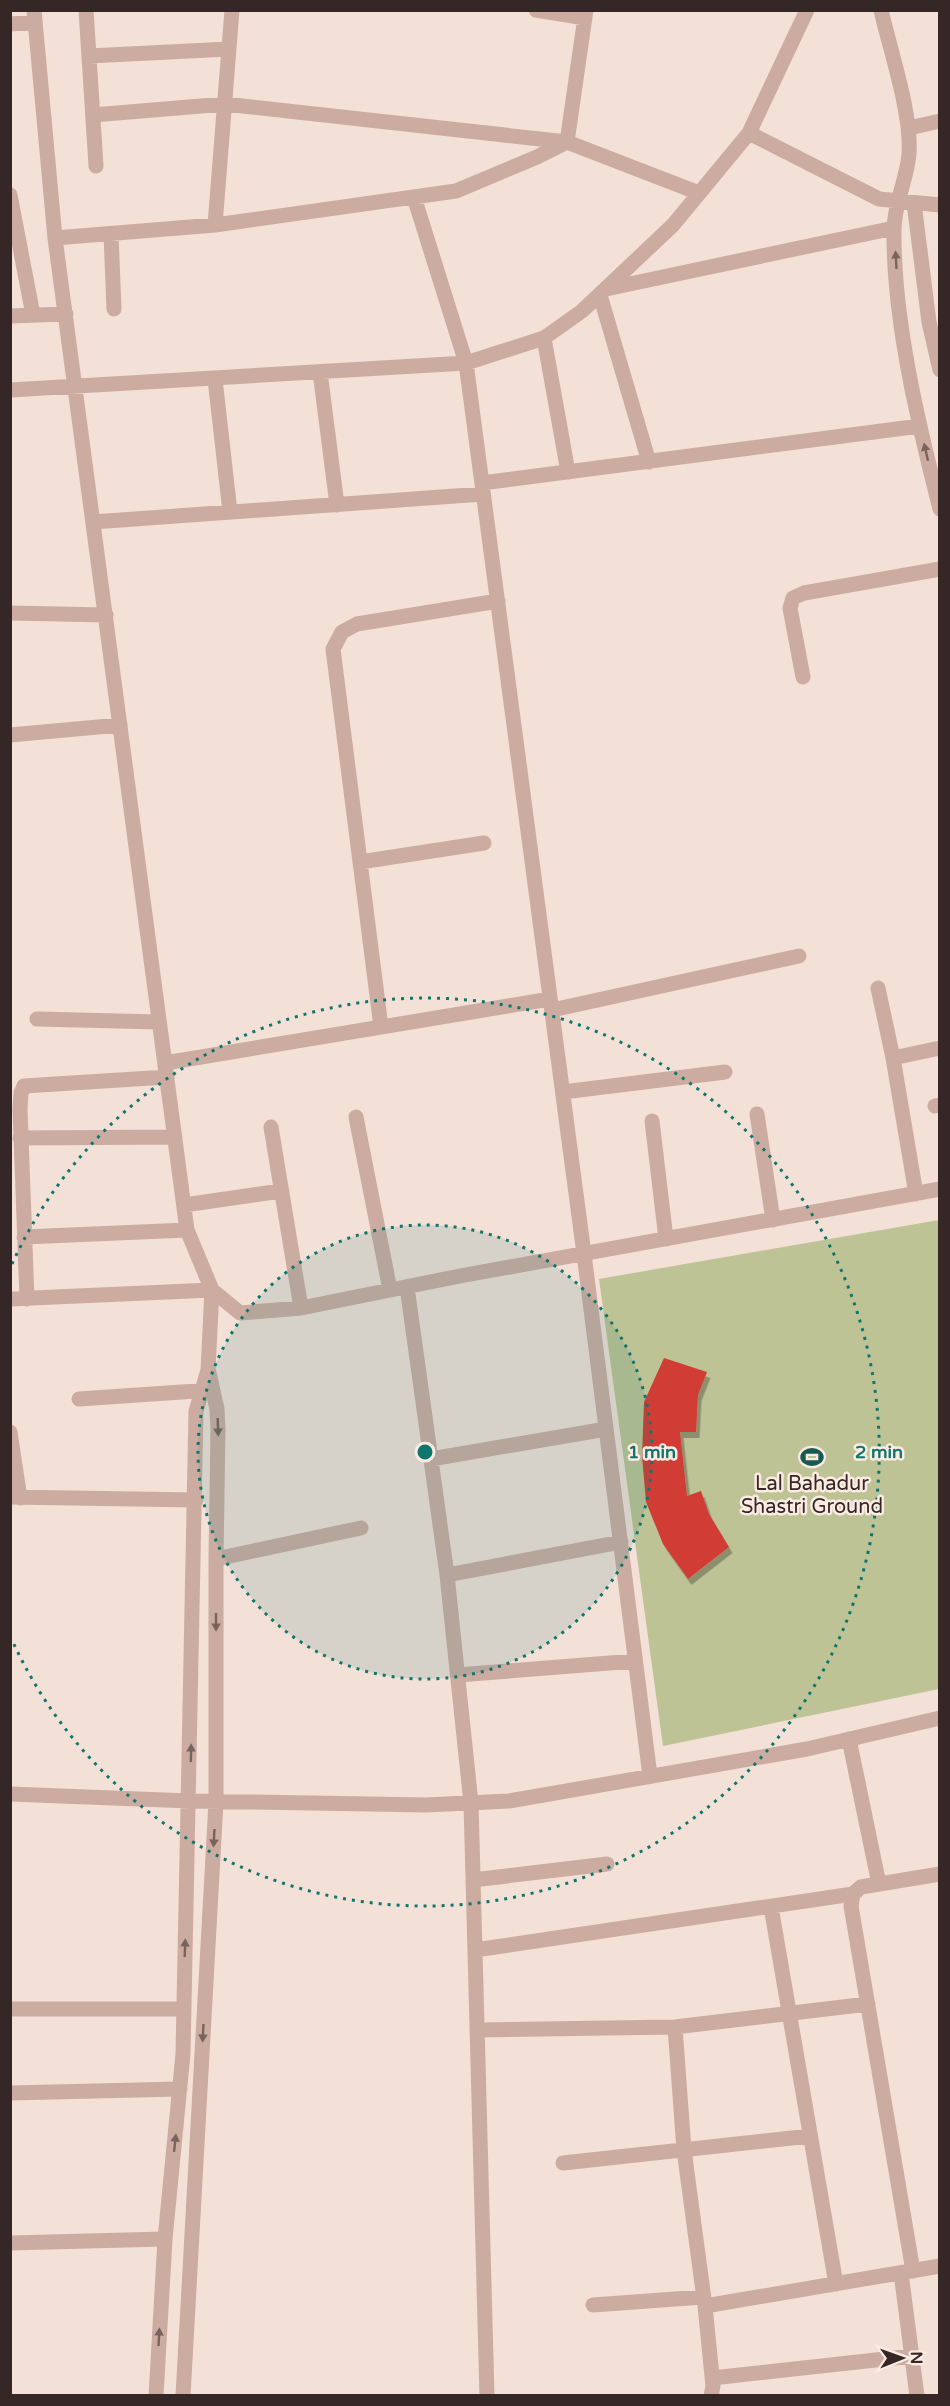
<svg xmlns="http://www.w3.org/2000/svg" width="950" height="2406" font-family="'Varela Round',sans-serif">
  <defs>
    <filter id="shadow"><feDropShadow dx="3.5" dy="6" stdDeviation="0" flood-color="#0004"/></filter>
  </defs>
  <rect width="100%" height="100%" fill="#f3e0d6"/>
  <path fill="#bdc395" d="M939 1220V1689L663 1746 599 1279Z"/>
  <path fill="#d13d36" filter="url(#shadow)" d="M664 1358 707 1372 698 1395 696 1432H680L687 1496 701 1491 709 1514 729 1547 688 1579 663 1544 646 1502 642 1456 644 1402Z"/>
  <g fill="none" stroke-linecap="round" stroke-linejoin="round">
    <path stroke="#ccaca1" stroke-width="15" d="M34 10 55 238 187 1230 212 1290 208 1370 196 1411 183 2054 165 2239 156 2396
      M86 10 96 166
      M232 10 215 225 456 191 537 157 567 142 586 10
      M536 10 585 18
      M881 10C890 50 912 114 909 154 907 179 894 204 894 230 893 318 918 423 940 509
      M10 24 35 22
      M89 56 229 49
      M93 115 225 104 567 142 699 193
      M909 128 940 121
      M749 133 879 199 940 205
      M10 195 33 315
      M414 197 466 363 584 1254 650 1776
      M914 203 929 322 940 370
      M111 234 114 309
      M55 238 215 225
      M606 289 894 228
      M600 295 649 462
      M10 316 66 314
      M544 338 568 472
      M320 372 337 505
      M215 379 230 512
      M10 390 466 363 544 338 582 311 673 225 749 133 807 10
      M482 483 920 426
      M93 522 483 494
      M10 613 106 615
      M803 677 790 608 793 598 804 593 940 569
      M10 735 120 725
      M360 862 484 843
      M878 988 893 1058 916 1194
      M552 1010 799 956
      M37 1019 159 1022
      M381 1027 333 649 342 632 357 624 498 601
      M893 1058 940 1048
      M165 1063 550 999
      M563 1092 725 1072
      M935 1106 940 1105
      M757 1114 773 1220
      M356 1117 390 1290
      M652 1121 666 1239
      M271 1127 301 1308
      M20 1138 175 1137
      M184 1205 281 1191
      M24 1237 187 1230
      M407 1287 447 1575 471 1803 487 2396
      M10 1299 212 1290 240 1313 301 1308 460 1276 940 1189
      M27 1299 20 1109 21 1093 24 1086 167 1077
      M79 1399 211 1390
      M10 1432 20 1498
      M431 1459 606 1429
      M10 1497 196 1500
      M216 1559 361 1528
      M447 1575 621 1542
      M458 1675 635 1661
      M849 1739 879 1884
      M10 1794 190 1801 426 1805 509 1801 807 1749 940 1718
      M473 1880 607 1864
      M771 1907 836 2284
      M475 1950 853 1894
      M10 2009H183
      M675 2027 868 2004
      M477 2030 675 2027 684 2150 705 2306 713 2386 711 2396
      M10 2093 180 2089
      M563 2163 810 2136
      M10 2243 165 2239
      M913 2271 851 1906 853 1894 861 1887 940 1874
      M901 2273 917 2396
      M593 2305 703 2297
      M705 2306 940 2266
      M712 2378 912 2356
      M183 2396 216 1802V1559L218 1429 217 1409 209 1373"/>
  </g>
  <defs><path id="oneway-solid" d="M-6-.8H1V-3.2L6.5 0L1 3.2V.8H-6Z" transform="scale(1.5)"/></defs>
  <g fill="#79635d">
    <use href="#oneway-solid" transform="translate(896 260) rotate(-93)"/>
    <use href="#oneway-solid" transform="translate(926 452) rotate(-103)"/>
    <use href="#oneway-solid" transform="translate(218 1427) rotate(88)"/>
    <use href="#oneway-solid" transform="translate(216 1622) rotate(90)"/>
    <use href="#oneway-solid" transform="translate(191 1753) rotate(-89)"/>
    <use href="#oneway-solid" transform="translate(214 1838) rotate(93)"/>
    <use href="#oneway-solid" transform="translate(185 1948) rotate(-88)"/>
    <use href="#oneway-solid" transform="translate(203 2033) rotate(93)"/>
    <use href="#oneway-solid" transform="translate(175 2143) rotate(-84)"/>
    <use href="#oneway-solid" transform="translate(159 2337) rotate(-87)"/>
  </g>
  <circle cx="425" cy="1452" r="227" fill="#0f766e" fill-opacity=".12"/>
  <g fill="none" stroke="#0f766e" stroke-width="3" stroke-dasharray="3 6">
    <circle cx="425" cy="1452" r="227"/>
    <path d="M12 1264A454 454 0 1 1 12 1640"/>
  </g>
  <defs>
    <g id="stadium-bare" transform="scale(1.8)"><path d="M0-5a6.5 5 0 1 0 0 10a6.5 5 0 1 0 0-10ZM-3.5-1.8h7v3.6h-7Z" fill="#175a51" stroke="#fbebe2" stroke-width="2.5" paint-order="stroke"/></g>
  </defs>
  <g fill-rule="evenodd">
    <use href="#stadium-bare" x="812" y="1457"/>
  </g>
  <g text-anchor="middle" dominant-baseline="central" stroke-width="5" stroke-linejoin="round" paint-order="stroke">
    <g font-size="20" fill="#352725" stroke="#fbebe2">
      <text x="812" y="1484">Lal Bahadur<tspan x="812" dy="23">Shastri Ground</tspan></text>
    </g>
  </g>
  <circle cx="425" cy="1452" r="9" fill="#0f766e" stroke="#fbebe2" stroke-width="3"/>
  <g font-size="18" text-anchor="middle" font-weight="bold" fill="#0f766e" stroke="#fbebe2" stroke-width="5" stroke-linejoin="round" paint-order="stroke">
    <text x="652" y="1458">1 min</text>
    <text x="879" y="1458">2 min</text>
  </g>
  <rect width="950" height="2406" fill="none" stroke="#352725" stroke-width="24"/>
  <g transform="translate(902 2358) rotate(89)" stroke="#fbebe2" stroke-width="4.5" paint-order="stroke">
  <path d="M0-4.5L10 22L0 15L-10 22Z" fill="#352725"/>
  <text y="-9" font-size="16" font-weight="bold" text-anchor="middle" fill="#352725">N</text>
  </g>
</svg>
